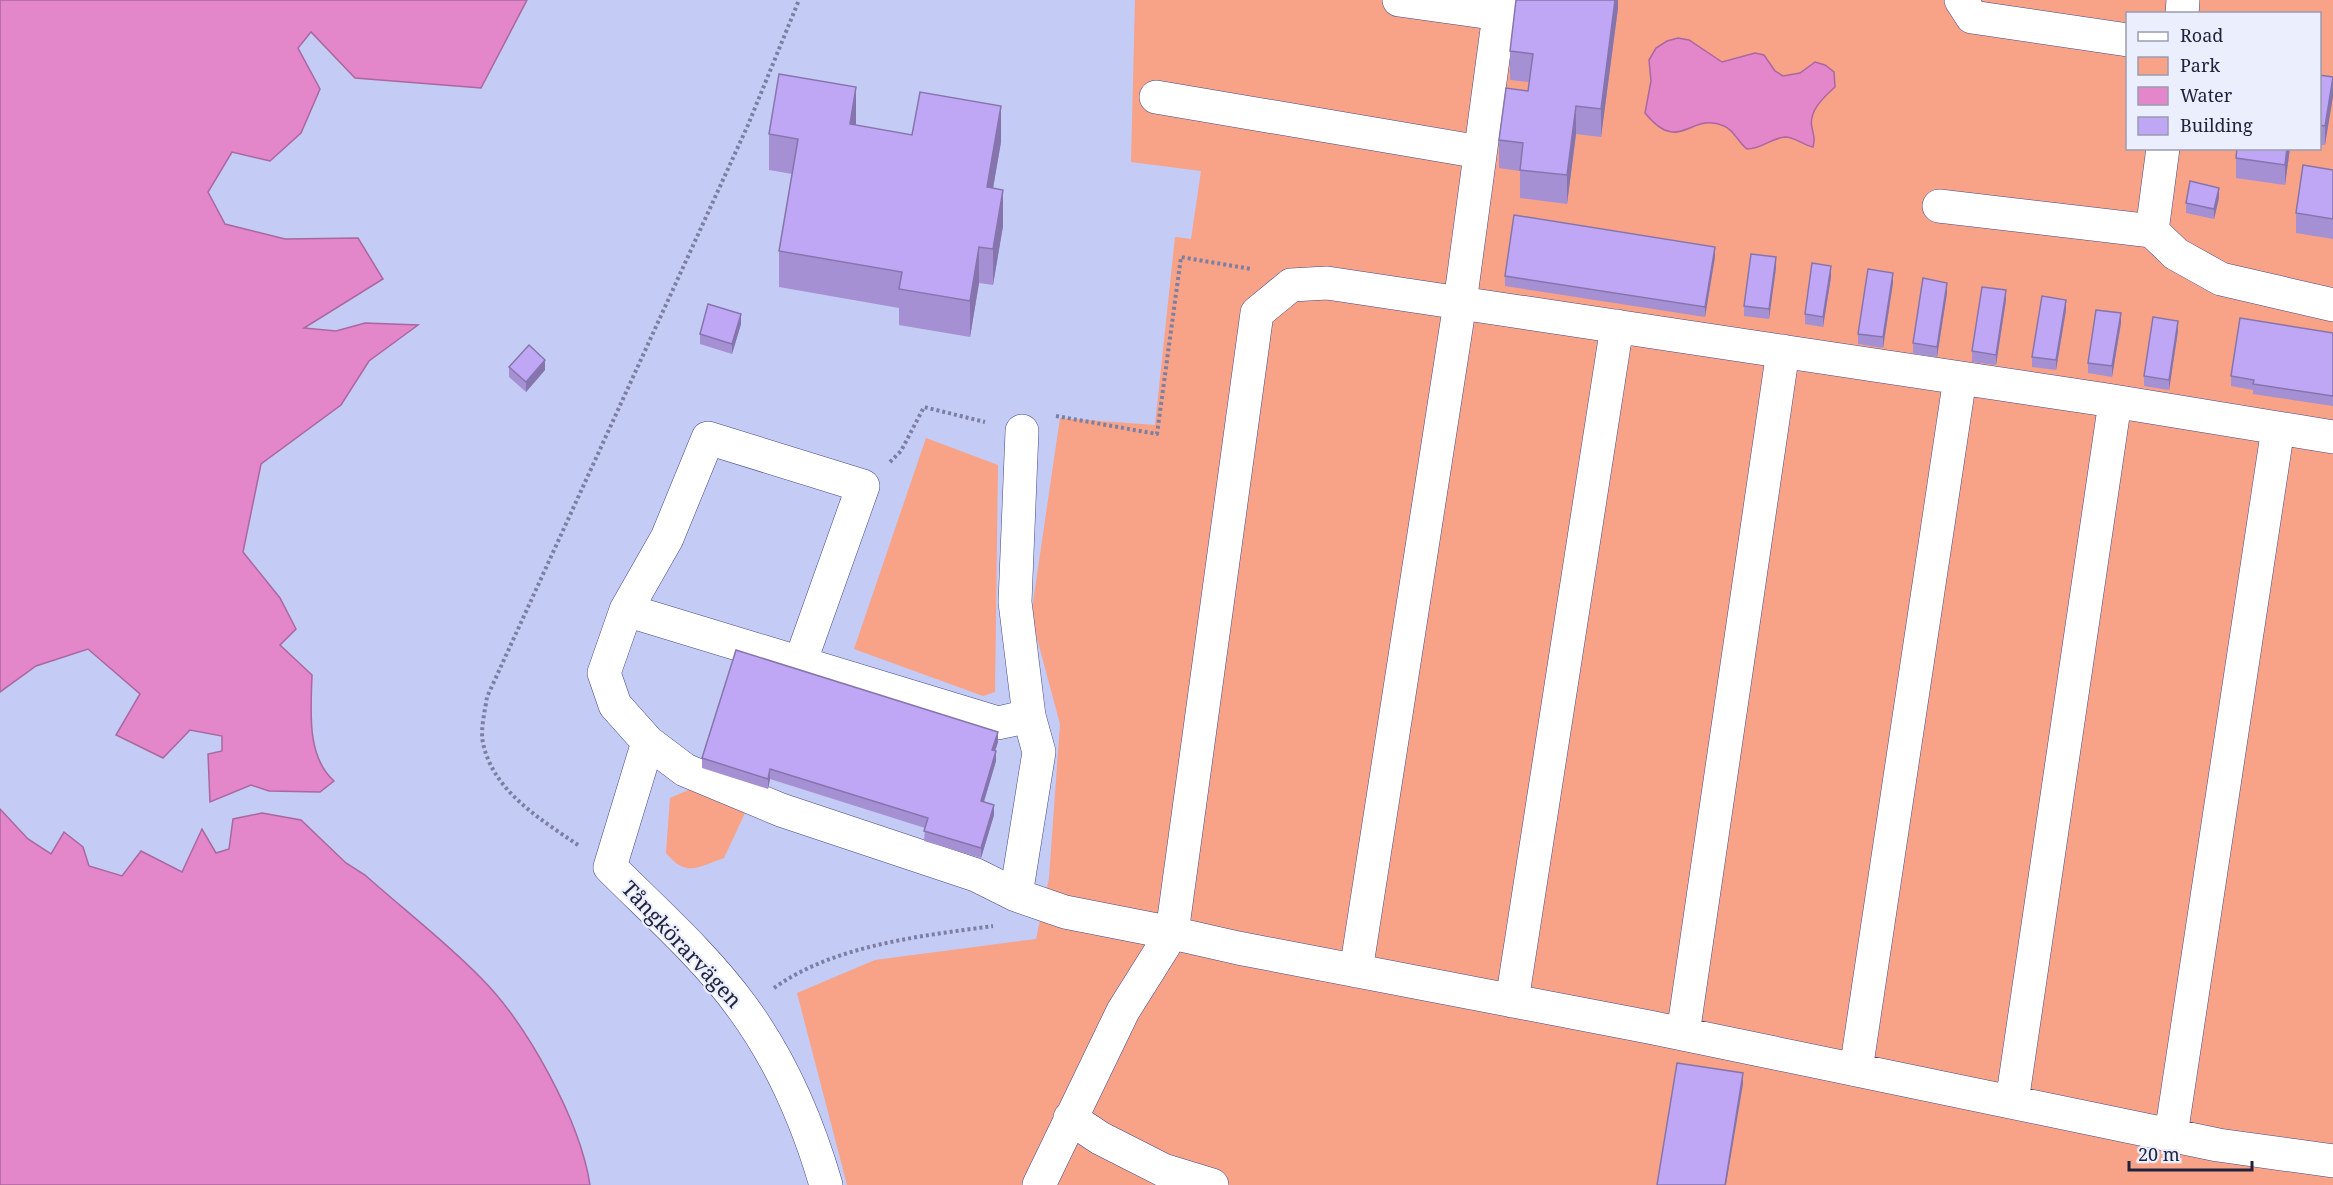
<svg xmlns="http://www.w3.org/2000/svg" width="2333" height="1185" font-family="'Noto Serif',serif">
  <rect width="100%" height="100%" fill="#c4cbf5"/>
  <path fill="#f8a288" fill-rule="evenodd" d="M1135 0H2333V1185H847L797 993 875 960 1036 939 1049 878 1060 724 1031 616 1060 418 1155 425 1175 237 1191 239 1201 171 1131 162ZM2128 14H2320V148H2128Z
    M926 438 998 465 995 692 983 696 854 649Z
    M695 787 745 813 724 858C697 867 687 878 666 853L670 798Z"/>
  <path fill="#e486ca" stroke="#a968a0" stroke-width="1.5" d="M0 0H527L481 88 355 78 311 32 298 48 320 89 301 133 270 161 232 152 208 192 225 224 285 239 358 238 383 279 304 328 336 331 365 323 418 325 369 361 341 405 261 464 243 552 280 598 296 629 280 645 312 675C311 710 306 756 334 781L320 792 269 791 251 785 210 802 208 754 222 751V736L190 730 163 758 116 735 140 694 88 649 36 666 0 692Z
    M1678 38 1689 40 1722 62 1755 53 1764 55 1775 71 1783 76 1800 73 1815 62 1825 65 1834 72 1835 87C1824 97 1808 111 1812 128 1814 137 1815 138 1813 147 1803 145 1795 137 1785 137 1771 138 1762 149 1747 149 1738 142 1734 130 1724 126 1690 111 1680 156 1645 113L1651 81 1649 60 1656 48 1667 41Z
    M0 809 28 839 51 854 64 832 83 847 89 866 122 876 141 851 182 872 202 829 216 853 229 849 233 819 262 813 301 820 346 863 365 875C403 909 445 941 481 978 527 1024 580 1120 590 1185H0Z"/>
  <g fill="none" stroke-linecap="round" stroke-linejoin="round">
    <g stroke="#434885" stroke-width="34">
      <path id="minor" d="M1399 0 1499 14
        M1961 0 1972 17 2128 40
        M2182 14 2183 0
        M1156 97 1480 152
        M2163 148 2152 231 2176 254 2221 279 2333 305
        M1939 206 2152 231
        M2333 437 2107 400 1327 283 1291 285 1257 313 1172 933 1238 948 1649 1027 2218 1145 2333 1161
        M626 610 998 723 1029 716
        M800 663 863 486 708 438 667 538 626 610 604 673 615 705 648 742 685 770 781 810 976 875 1016 895 1065 912 1172 933 1123 1011 1039 1185
        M648 742 610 867C655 912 705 956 742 1007 781 1060 808 1123 826 1185
        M1016 895 1039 752 1029 716 1015 602 1022 431
        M1356 971 1460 303 1501 0
        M1512 1001 1617 326
        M1683 1034 1783 351
        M1856 1070 1960 378
        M2012 1102 2115 402
        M1070 1118 1100 1138 1163 1170 1212 1185
        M2171 1135 2278 428"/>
    </g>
    <path stroke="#7b80a3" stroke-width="4" stroke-dasharray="3 3" stroke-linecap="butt" d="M1056 416 1157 434 1181 257 1251 269
      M890 462 901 451 924 407 985 422
      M578 845C540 819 493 791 483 743 480 730 485 711 487 697L748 125 799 0
      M774 988C834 945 921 936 993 926"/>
    <use href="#minor" stroke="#fff" stroke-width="33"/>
  </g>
  <path fill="#a590d4" d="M1618 0V8L1601 137 1576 134 1567 204 1520 198V171L1499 168V140L1528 91 1529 82 1510 80V51L1536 1Z
    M2319 75 2333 77 2325 145H2319Z
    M856 123V125L912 135 1001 142 993 188 1003 226 993 285 979 283 970 337 899 325V308L779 287V251L792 174 769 170V134Z
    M2290 148 2285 185 2236 178V158Z
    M2333 170V239L2296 233V213Z
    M2219 198 2214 219 2186 213V203Z
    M1715 257 1705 317 1505 286V276Z
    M1776 268 1769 319 1744 316V306Z
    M1831 277 1823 327 1805 324V314Z
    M1893 283 1883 348 1858 344V334Z
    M1947 293 1937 357 1913 354V343Z
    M2006 300 1996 365 1972 362V351Z
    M2066 310 2056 370 2032 367V357Z
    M2121 323 2112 377 2088 373V363Z
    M741 324 732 354 700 344V334Z
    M2178 331 2169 390 2144 386V376Z
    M2333 333V406L2253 394V390L2231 386V376Z
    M509 367 545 370 526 392 509 377Z
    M998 742 995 751 996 761 984 802 994 815 981 858 924 841 925 828 770 779 768 789 702 768V758Z"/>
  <path fill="#8675ac" d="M1615 0H1618V8L1601 137V109Z
    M2333 77V97L2325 145V126Z
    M856 87V123L850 160V124Z
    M1001 106V142L987 223V187Z
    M1576 106V134L1567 204V175Z
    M2287 148H2290L2285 185V165Z
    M2219 188V198L2214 219V209Z
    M1003 190V226L993 285V249Z
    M979 247V283L970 337V301Z
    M1715 247V257L1705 317V307Z
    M1776 257V268L1769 319V309Z
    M1831 266V277L1823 327V317Z
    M1893 273V283L1883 348V337Z
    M1947 283V293L1937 357V347Z
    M2006 290V300L1996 365V355Z
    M2066 300V310L2056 370V360Z
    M2121 313V323L2112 377V366Z
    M741 314V324L732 354V344Z
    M2178 321V331L2169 390V380Z
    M545 360V370L526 392V382Z
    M998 732V742L992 760V750Z
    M996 751V761L981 811V801Z
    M770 769V779L768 789V779Z
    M994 805V815L981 858V848Z
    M1743 1073V1084L1726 1185H1725Z"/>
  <path fill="#c0a7f6" stroke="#8675ac" stroke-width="1.5" d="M1516 0H1615L1601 109 1576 106 1567 175 1520 170 1523 143 1499 140 1506 88 1528 91 1533 54 1510 51Z
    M779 74 856 87 850 124 912 135 920 92 1001 106 987 187 1003 190 993 249 979 247 970 301 899 289 902 272 779 251 798 139 769 134Z
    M2319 75 2333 77 2325 126 2319 125Z
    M2237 148H2287L2285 165 2236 158Z
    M2303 165 2333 170V219L2296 213Z
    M2190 181 2219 188 2214 209 2186 203Z
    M1514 215 1715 247 1705 307 1505 276Z
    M1751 254 1776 257 1769 309 1744 306Z
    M1812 263 1831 266 1823 317 1805 314Z
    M1868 269 1893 273 1883 337 1858 334Z
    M1923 278 1947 283 1937 347 1913 343Z
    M1982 287 2006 290 1996 355 1972 351Z
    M2042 296 2066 300 2056 360 2032 357Z
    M708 304 741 314 732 344 700 334Z
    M2096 310 2121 313 2112 366 2088 363Z
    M2153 317 2178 321 2169 380 2144 376Z
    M2240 318 2333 333V396L2253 384 2254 380 2231 376Z
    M529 345 545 360 526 382 509 367Z
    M736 650 998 732 992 750 996 751 981 801 994 805 981 848 924 831 928 818 770 769 768 779 702 758Z
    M1677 1063 1743 1073 1725 1185H1657Z"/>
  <g text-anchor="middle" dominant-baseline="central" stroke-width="4.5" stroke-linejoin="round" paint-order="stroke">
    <g font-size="21" fill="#20223d" stroke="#ebeefc">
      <text transform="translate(682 944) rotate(47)">Tångkörarvägen</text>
    </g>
  </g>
  <rect x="2126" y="12" width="195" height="138" fill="#ebeefc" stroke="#9a9cb0" stroke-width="1.5"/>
  <rect x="2138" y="32" width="30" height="9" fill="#ffffff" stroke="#9a9cb0" stroke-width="1.5"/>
  <text x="2180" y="42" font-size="18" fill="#20223d">Road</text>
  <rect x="2138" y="57" width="30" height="18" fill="#f8a288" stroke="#9a9cb0" stroke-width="1.5"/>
  <text x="2180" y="72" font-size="18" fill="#20223d">Park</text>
  <rect x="2138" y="87" width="30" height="18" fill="#e486ca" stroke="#9a9cb0" stroke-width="1.5"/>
  <text x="2180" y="102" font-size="18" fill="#20223d">Water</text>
  <rect x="2138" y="117" width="30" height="18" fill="#c0a7f6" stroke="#9a9cb0" stroke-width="1.5"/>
  <text x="2180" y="132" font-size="18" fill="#20223d">Building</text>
  <path d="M2129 1161v9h123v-9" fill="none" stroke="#20223d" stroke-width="3"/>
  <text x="2138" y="1161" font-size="18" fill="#20223d" stroke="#ebeefc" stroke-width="4.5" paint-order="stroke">20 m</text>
</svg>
